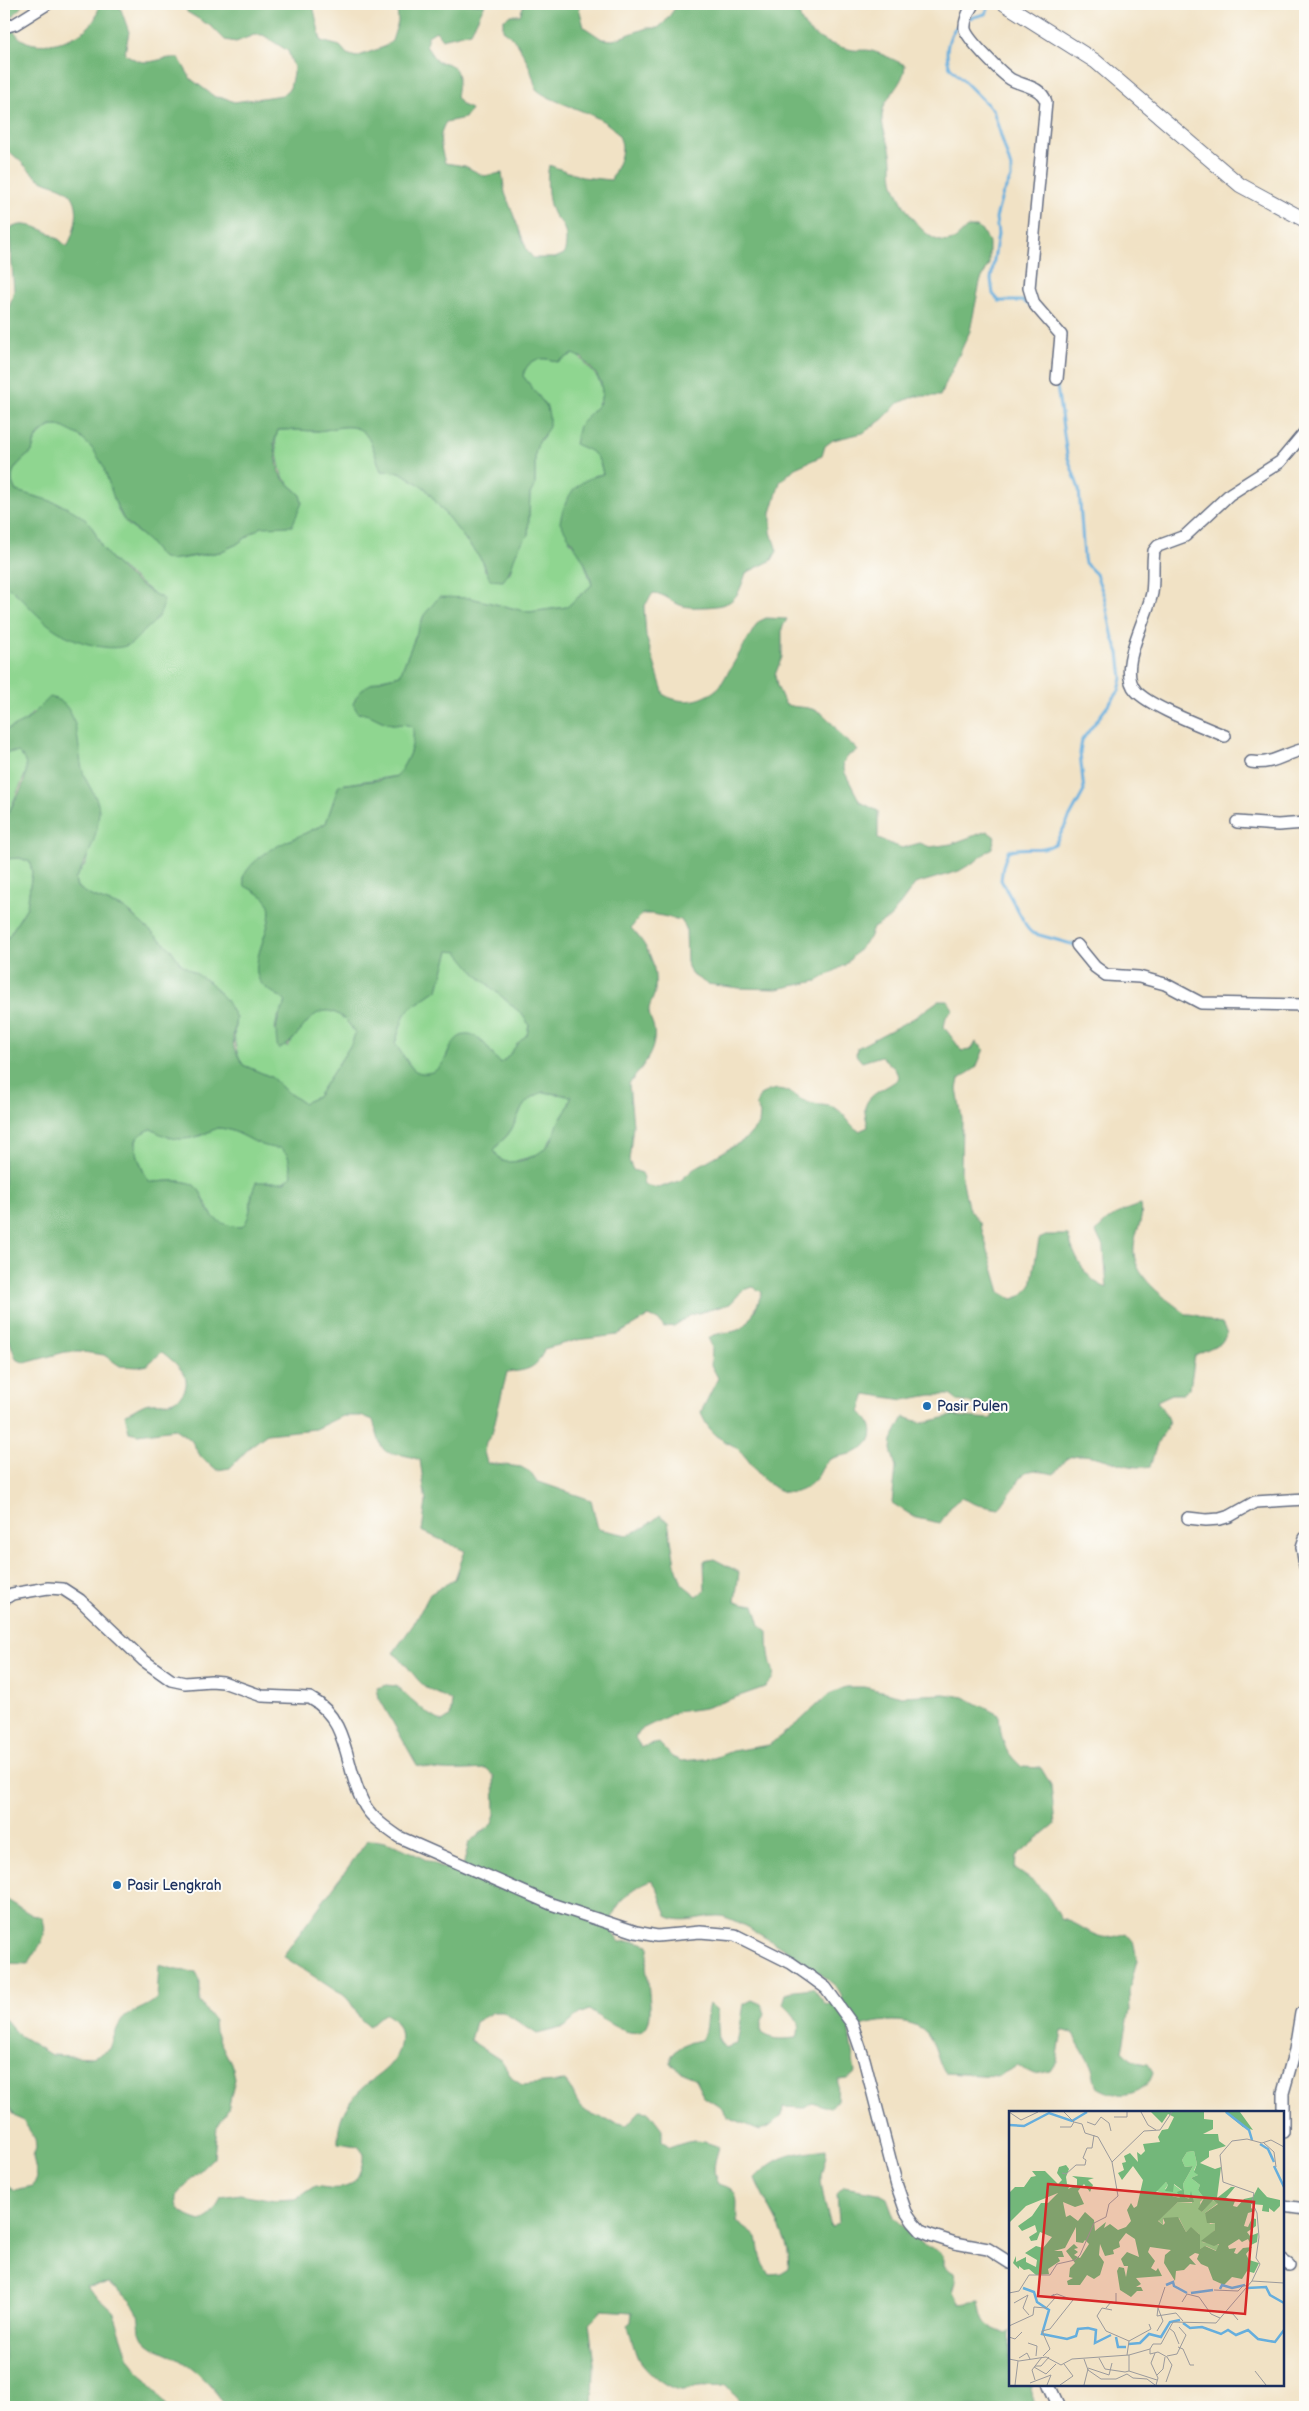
<svg xmlns="http://www.w3.org/2000/svg" width="1309" height="2411" font-family="'Balsamiq Sans',sans-serif">
  <rect width="100%" height="100%" fill="#fdfcf7"/>
  <filter id="ink" filterUnits="userSpaceOnUse"><feTurbulence type="fractalNoise" baseFrequency=".02" numOctaves="2"/><feDisplacementMap in="SourceGraphic" scale="10" xChannelSelector="R" yChannelSelector="G"/><feConvolveMatrix kernelMatrix="1 2 1 2 8 2 1 2 1" color-interpolation-filters="sRGB"/></filter>
  <filter id="wash" filterUnits="userSpaceOnUse"><feTurbulence type="fractalNoise" baseFrequency=".0096" numOctaves="4" result="noise"/><feDisplacementMap in="SourceGraphic" scale="20" xChannelSelector="R" yChannelSelector="G"/><feGaussianBlur stdDeviation="1.12" result="paint"/><feColorMatrix in="noise" values="0 0 0 0 0 0 0 0 0 0 0 0 0 0 0 0 0 1.4 0 .05"/><feComposite in="paint" operator="in"/></filter>
  <g filter="url(#wash)">
    <rect width="100%" height="100%" fill="#f1e2c5"/>
    <path fill="#8fd690" stroke="#558277" d="M573 354C583 358 584 363 590 369 614 393 598 407 579 425 587 442 600 456 603 474L593 476 569 540 582 556 592 585 567 607 529 612 470 598 424 615 400 675 381 679 358 713C372 713 380 723 393 724 401 725 405 723 413 727 415 746 408 760 397 776L339 785 326 823 287 842 246 886C252 890 264 895 267 901 279 921 248 957 260 980 265 991 278 993 286 1002L277 1019 275 1029 287 1047C295 1038 308 1018 316 1013 332 1003 349 1022 355 1033L352 1043 317 1097 303 1103 287 1092 271 1077 243 1065C234 1048 233 1038 236 1018L195 975 180 963 170 948 146 929 132 914 124 908 91 896 77 887 75 879 86 863 97 801 83 774 81 765 33 712C26 722 16 728 4 731V584L164 599 155 595 115 563 102 548 93 529 60 504 16 491C5 473 18 463 32 452 34 441 38 434 48 428 67 417 96 450 104 465 113 482 112 503 123 519 129 527 139 533 146 539 152 544 156 551 161 557L180 559 220 552 237 544 261 527 300 494C280 476 282 478 277 453 275 443 275 440 278 430 292 429 305 431 318 431 332 430 355 420 366 434 373 444 377 460 381 471L400 472 425 488 483 562 485 571 510 573C514 558 515 546 528 536L530 494 535 485V454L538 443 544 436 547 407 523 376C527 359 542 355 557 362Z
      M8 752H18L26 758 28 768 9 812 4 815V755Z
      M20 858 30 862 32 872 27 907 4 944V859Z
      M449 950 458 951 477 975 524 1016 529 1025 527 1035C516 1042 512 1055 501 1063L494 1058 483 1042 450 1048 442 1068 434 1073 424 1074 414 1071 395 1044 404 1016 409 1009 438 989Z
      M543 1092 571 1096C570 1107 548 1150 538 1155 532 1157 525 1158 519 1160 507 1165 501 1162 494 1151 499 1142 506 1139 511 1130 522 1112 519 1102 543 1092Z
      M217 1128C241 1128 257 1150 281 1147L288 1156 292 1175C284 1184 278 1184 267 1181L252 1191 249 1220 242 1227C237 1227 231 1228 226 1226 205 1220 208 1189 189 1183 178 1179 162 1182 150 1182 141 1170 122 1127 153 1129 165 1130 178 1139 191 1138 200 1137 208 1132 217 1128Z"/>
    <path fill="#73b77a" stroke="#47736c" fill-rule="evenodd" d="M4 4H22L21 7 8 22C12 27 17 37 23 40 45 54 102 34 98 4H119L129 32 125 53C147 71 156 56 179 58L191 79 215 97 225 98 234 102 282 95 290 88 294 68 288 51 263 35H254L236 42 225 40 212 27 187 12 186 4H310L313 5 321 41 340 46 347 54 356 57 384 47 392 41 398 22 397 4H485L471 32 442 39 436 31 428 36 426 46 437 62C462 63 459 78 456 97L462 105 471 109 465 118 446 122C437 136 441 148 445 163L465 166 484 176 502 173 505 193 527 250 533 258H555L564 254C567 244 567 233 562 224 560 220 556 219 554 215 547 203 546 179 549 165L582 177 611 180C614 172 619 164 621 155 631 115 557 109 536 89 531 68 522 43 503 30V20L511 15H520L524 4H578L584 27 602 39 613 40 647 28H658L665 22 678 4H798C797 33 828 45 853 50 859 51 866 49 872 51 883 54 894 60 905 65 905 85 883 96 882 116 881 128 889 141 891 153 893 163 891 174 894 184 900 203 928 251 953 240 958 238 963 231 968 227H977L985 234 989 243V264L980 282 970 331 940 396H915L897 404 883 419 863 433 833 440 825 446 822 456 795 468 780 482 771 513V532L777 551 772 560 746 573C737 600 733 606 703 607 696 607 688 608 680 605 670 601 665 594 653 593L644 607 646 636 664 695C683 705 704 702 720 686L758 622 766 618 787 619 782 628V657L775 675 777 686 785 704C794 708 802 706 812 709 826 712 835 728 843 738 848 743 854 745 858 751L849 755 843 763 845 773 860 802 878 811V839L902 848 920 843 930 847 951 844 987 831 995 837 992 848 976 861 959 871 915 884 890 918 873 928 869 938 845 965 817 981 777 989 739 988 707 984 691 974 687 964 686 928 681 920 653 914H642L631 928C648 946 657 964 655 990 655 997 648 1005 649 1012 649 1018 654 1024 654 1030 657 1052 641 1068 629 1084L633 1125 629 1161 633 1170 642 1173 644 1185 659 1188 681 1180 695 1168 746 1139 759 1124 760 1114 756 1105 760 1095C786 1081 788 1096 810 1103 819 1106 829 1104 837 1109 846 1115 849 1125 859 1131L868 1127C867 1121 864 1112 865 1107 869 1092 889 1088 899 1078L895 1069 881 1056 862 1062 856 1055 857 1048 914 1018 938 1001H948L953 1009 946 1017 944 1027 962 1051 971 1050 976 1042 984 1049 976 1068 959 1079 957 1089 962 1119 961 1172 968 1207 980 1223 1000 1292 1012 1299 1021 1296 1031 1286 1039 1239 1048 1235H1068C1074 1256 1085 1280 1107 1288L1104 1249 1096 1232C1108 1218 1123 1209 1141 1205 1144 1221 1135 1231 1134 1246 1131 1277 1166 1298 1186 1314 1200 1313 1208 1323 1222 1324L1227 1334 1221 1343 1195 1355 1190 1388 1183 1394H1172L1157 1401C1176 1430 1168 1420 1156 1447 1153 1453 1153 1460 1150 1466 1126 1473 1087 1445 1066 1459 1062 1463 1057 1470 1054 1474L1035 1470 1025 1472 999 1509 978 1505 961 1498 952 1505 940 1523 916 1518 892 1503 896 1468 891 1449 892 1440 904 1417 923 1423 951 1416 991 1419 995 1410 977 1404 958 1401 950 1395H931L904 1400 866 1394 860 1412C875 1424 877 1441 858 1451 849 1456 837 1455 829 1460 824 1463 821 1471 818 1476 807 1490 792 1498 775 1488 758 1478 751 1461 738 1449 735 1446 732 1445 728 1443 716 1437 705 1426 701 1412L718 1378 711 1365 712 1346 708 1338C718 1332 725 1334 735 1331 751 1327 757 1305 762 1292L753 1287 743 1290 730 1304 691 1315 674 1326 664 1327 658 1320 649 1316 617 1335 577 1340 544 1349C538 1369 526 1371 507 1372L492 1434 486 1442 484 1452 487 1463 521 1467 530 1472 536 1481 591 1500 598 1529 628 1535 645 1527 660 1515 668 1522 675 1563 682 1584 697 1596 705 1590 704 1561 714 1559 739 1572 735 1602 754 1605 760 1625 768 1631C768 1640 768 1650 770 1659 773 1673 778 1675 765 1687L705 1708 676 1712 640 1730 635 1738 641 1747 659 1743 672 1757 681 1761 714 1758 732 1751 769 1745 800 1721 829 1694 846 1687H864L902 1696 944 1694 964 1697 999 1715C1001 1740 1003 1750 1022 1767L1041 1768 1051 1785 1055 1825 1016 1857 1015 1869C1041 1886 1046 1891 1061 1919 1087 1924 1095 1947 1126 1933L1133 1941 1137 1960 1129 1990 1130 2010 1122 2051C1130 2060 1136 2063 1148 2064L1153 2072C1146 2097 1115 2100 1096 2086L1092 2067 1072 2033 1062 2030 1057 2062 1051 2071 1034 2074 1017 2066 998 2076 945 2073C938 2062 937 2049 930 2038 917 2013 870 2020 849 2031L855 2073 848 2079 838 2080 837 2100 830 2108 812 2102 803 2108 783 2107 782 2116 769 2127 760 2130 728 2117 721 2108 704 2097 695 2079 671 2064V2054L687 2043 701 2040C708 2029 705 2017 709 2004L717 2011 719 2041 725 2048 737 2044 744 2004 752 2000 761 2004 765 2013 761 2023V2033C773 2041 783 2039 797 2038 802 2021 794 2015 783 2004L786 1994 795 1990 813 1988 826 2005 840 2001 842 1997C839 1992 837 1987 833 1984 818 1970 738 1917 720 1916 702 1915 684 1925 667 1916L657 1888 652 1880C634 1885 608 1909 611 1929 612 1933 617 1939 620 1942L635 1941 649 1945C650 1951 648 1954 647 1960 645 1966 647 1973 648 1979 648 1990 651 2003 650 2014 647 2053 603 2020 589 2010L579 2014 565 2027 537 2034 503 2012H493L475 2022 470 2040 502 2061 513 2079 522 2085 565 2081C573 2089 575 2101 582 2108 594 2119 612 2121 627 2125L640 2111 649 2112 662 2129V2140L669 2148C692 2140 697 2138 719 2147 715 2161 711 2171 718 2184 744 2190 735 2202 737 2222L757 2237 760 2257 770 2274 780 2273 788 2268C793 2238 765 2205 755 2178 779 2153 794 2154 826 2149 827 2160 822 2166 821 2176 821 2193 828 2212 831 2228L839 2222 837 2194 844 2187 878 2193 887 2198 894 2217 910 2233 925 2246 935 2248 943 2255V2265L954 2272 956 2282 953 2292 960 2304 979 2301C983 2324 984 2326 1007 2334L1010 2330V2385H1033L1031 2389 1035 2407H746L727 2385C718 2388 710 2385 700 2386 694 2386 687 2391 681 2390 665 2389 640 2366 635 2351 632 2342 631 2333 627 2325L631 2322 632 2312 602 2310 589 2323 594 2363 593 2407H227C214 2389 200 2373 181 2361 169 2353 154 2351 144 2340 138 2332 140 2324 138 2314 135 2302 119 2291 110 2283L86 2286 113 2311 129 2359 168 2407H4V2180L5 2184 15 2190 33 2186 37 2177 33 2157 36 2148 35 2139 24 2122 15 2116 4 2100V2018L19 2035 51 2055 93 2057 110 2049C114 2038 117 2023 126 2016 137 2009 148 2007 157 1998L159 1965 177 1970 196 1972 200 1980V2002L214 2021 215 2031 233 2068 235 2079 228 2110 217 2127 214 2157 192 2178 186 2186 178 2192C173 2210 184 2216 201 2221 213 2216 216 2209 221 2197L240 2194 275 2200 295 2199 315 2186C347 2192 359 2188 364 2154L358 2146 338 2143C338 2124 341 2113 354 2097 364 2083 383 2075 393 2061 405 2044 404 2022 384 2013L369 2026C353 2017 355 1998 336 1991L283 1956 368 1840C394 1840 416 1856 439 1866 446 1869 455 1869 462 1871L469 1842 492 1824 495 1814 494 1776 486 1769C463 1770 439 1773 417 1765L379 1698 377 1688 386 1685 396 1686 426 1712 442 1722 450 1717 452 1702C444 1695 436 1694 427 1688 414 1679 407 1662 393 1653L413 1625 430 1594 455 1579 465 1551 422 1531 426 1502 420 1460C382 1446 386 1466 373 1420L363 1416H342L315 1429 267 1434 251 1446 230 1468 217 1470 201 1457 191 1440 175 1429 138 1434 129 1432 125 1414C132 1412 136 1408 143 1405 150 1401 162 1404 170 1402 175 1401 180 1397 183 1393 194 1376 174 1362 162 1352L147 1365 138 1367 120 1366 104 1355 83 1352H65L25 1363 16 1359 9 1339 4 1336V944L27 907 32 872 30 862 20 858 4 859V815L9 812C18 794 37 768 18 752H8L4 755V731L27 720 50 697C82 704 76 748 83 772 87 786 99 797 99 811 98 837 88 858 75 879L77 887 91 896 124 908 170 948 180 963 212 984 226 1000 236 1018 233 1037 234 1048 243 1065 271 1077 287 1092 303 1103 317 1097 352 1043 355 1033C350 1024 343 1016 333 1012 308 1004 300 1044 278 1049 274 1031 276 1018 286 1002 278 993 265 991 259 980 248 957 279 921 267 901 263 895 252 890 245 886L243 877C259 847 298 839 326 823L339 785 379 780 397 776C408 760 415 746 413 727 405 723 401 725 393 724 380 723 372 713 358 713L353 704C361 683 379 680 400 675L424 615 439 597 470 598 529 612 567 607 592 585C588 560 571 544 560 522 565 496 576 480 603 474 599 453 593 452 575 444L579 425 600 403 602 393 601 383 596 374 582 358 573 354 557 362C542 355 527 359 523 376L547 407 549 416V427L538 443 535 454V485L530 494 528 536C513 549 515 567 503 581L490 580 483 562 425 488 400 472 381 471C377 460 373 444 366 435 355 420 332 430 318 431 305 431 292 429 278 430L274 443 279 472 284 480 300 494 302 503 292 526 261 527 237 544 220 552 170 560 161 557 148 541 124 520 115 502 103 465 92 448 78 435 60 426H51L39 434 34 443 32 452C18 463 5 473 16 491 39 498 68 503 87 521 94 527 97 539 102 547 114 566 144 590 164 599 163 617 152 624 140 635 136 639 132 644 128 645 108 654 65 639 49 625 33 613 20 594 4 584V322L6 319 14 290 9 228C14 227 20 224 25 225 39 226 59 237 67 247 76 229 85 198 62 188 54 184 44 183 37 177 25 168 18 156 4 149ZM449 951 458 952 477 975 524 1016 529 1025 527 1035C516 1042 512 1055 501 1063 491 1056 486 1040 474 1036 445 1027 453 1071 427 1073 423 1074 416 1072 413 1069 406 1062 401 1052 395 1043L404 1016 409 1009 438 989ZM543 1092 571 1096C570 1107 565 1111 560 1120 556 1126 556 1133 552 1139 544 1155 519 1165 502 1161L494 1151C499 1142 506 1138 511 1130 522 1112 519 1102 543 1092ZM217 1128C241 1128 257 1150 281 1148L288 1156 292 1175 285 1182H256C248 1197 254 1215 242 1227 196 1225 212 1190 189 1183 178 1179 162 1182 150 1182 143 1173 141 1166 138 1156 134 1140 134 1136 151 1129 177 1144 190 1141 217 1128Z
      M4 1898 32 1915 42 1917C50 1936 38 1947 28 1964L4 1963Z"/>
    <g fill="none" stroke-linecap="round" stroke-linejoin="round">
      <path stroke="#66aedd" stroke-width="3" d="M970 18 985 14 990 4
        M962 21C949 32 943 51 950 67L993 110 1011 168V178L1002 196 996 218 998 234 991 279 993 294 999 301H1023L1031 306
        M1056 380 1067 455 1079 489 1084 558 1085 563 1096 574 1104 596 1113 638 1119 653 1122 678 1119 691 1082 740 1080 753 1084 791 1055 844C1040 853 1024 845 1008 851L1003 866 1001 880 1028 929 1032 933 1075 945"/>
    </g>
  </g>
  <g filter="url(#ink)">
    <g fill="none" stroke-linecap="round" stroke-linejoin="round">
      <g stroke="#666e82" stroke-width="14">
        <path id="minor" d="M973 4C969 11 964 21 965 29 967 39 1003 75 1012 80 1024 86 1042 87 1046 102L1029 288 1034 304 1061 335 1057 379
          M4 27 15 24 47 4
          M1225 736C1205 727 1150 707 1136 691 1116 669 1147 619 1152 593 1154 579 1152 565 1154 551L1158 546 1185 536 1230 494 1280 462 1305 432
          M1251 762C1274 765 1285 753 1305 749
          M1237 822 1278 825 1305 823
          M1077 945 1095 967 1106 975 1139 977 1165 984 1201 1003 1305 1005
          M1188 1518 1206 1520 1220 1519 1230 1516 1255 1502 1305 1499
          M1305 1538 1302 1547 1305 1566
          M4 1599 12 1594 48 1588 63 1589 80 1600 143 1660 171 1680 185 1683 211 1681 223 1682 262 1696 310 1698C351 1720 344 1770 365 1806 373 1819 386 1828 399 1837L551 1904 636 1932 657 1936 700 1932 735 1935 791 1963 811 1977 826 1988 852 2024 864 2059 897 2186 906 2212 913 2222 921 2231 930 2235 955 2243 988 2249 1010 2263
          M1283 2132V2093L1295 2050 1301 2013 1305 2011
          M1283 2206 1305 2209
          M1283 2261 1289 2265
          M1049 2385 1059 2407"/>
      </g>
      <g stroke="#666e82" stroke-width="16">
        <path id="tertiary" d="M1005 4 1095 61 1240 185 1305 220"/>
      </g>
      <use href="#minor" stroke="#fff" stroke-width="11"/>
      <use href="#tertiary" stroke="#fff" stroke-width="14"/>
    </g>
  </g>
  <g fill="#1f6fb2" stroke="#fdfcf7" stroke-width="2">
    <circle cx="927" cy="1406" r="5"/>
    <circle cx="117" cy="1885" r="5"/>
  </g>
  <g text-anchor="middle" dominant-baseline="central" stroke-width="4" stroke-linejoin="round" paint-order="stroke">
    <g font-size="14" fill="#1b2f5e" stroke="#fdfcf7" text-anchor="start">
      <text x="937" y="1406">Pasir Pulen</text>
      <text x="127" y="1885">Pasir Lengkrah</text>
    </g>
  </g>
  <g transform="translate(1009 2111)">
    <rect width="275" height="275" fill="#f1e2c5"/>
    <path d="M185 40 188 53 185 59 189 64 182 67 191 74 189 79 195 87 191 91 193 101 203 89 209 92 196 102 201 113 207 112 206 119 193 131 210 134 208 140 197 135 191 138 190 123 182 117 177 121 170 107H154V114L149 109 169 91 183 92V82L180 88 176 86 174 73 184 55 176 56 173 49 178 41ZM157 71 159 74 156 78 163 77 164 73 172 79 171 87 147 80Z" fill="#8fd690"/>
    <path d="M142 1H195V8L204 9V18L194 23H209L210 30 217 35 200 40V46L191 52 206 58 212 56 208 87 222 76H226L217 87 226 90 224 95 228 96 235 88 244 86 249 76 258 86 271 89V95L265 101 260 97V101L253 100 254 94 242 93V97L246 100 239 102 235 115 239 116 243 107 247 108V115L238 121 241 125 249 122 248 131 242 134 239 128 233 131 230 128 219 135 220 138 227 137 225 142 228 143 234 137 243 136 237 143 240 149 250 152 245 162 238 160 233 168 223 166 215 174 204 169 199 156 192 153 188 148 190 143 186 142 180 146 187 154 181 153 175 159 167 160 166 170 155 152 156 144 162 139 141 136 139 141 146 150 142 157 147 160 149 157 153 165 127 167 132 173 127 176H132L134 180H128L122 186 111 179 108 160 110 156 115 157 117 166 119 155H115L112 148 118 141 130 146 126 128 117 122 110 131 111 136 104 139 105 143 96 145 91 133 90 144 95 151 91 164 85 168 78 164 71 174H59L58 170 64 167 60 166 61 157 66 152 57 140 65 133 69 137 65 138 69 141 65 144 71 147 80 133 76 129 74 132 67 131V116L56 137 45 140H53L55 146H49L51 150 39 158 40 163 27 164 20 158 15 159 10 155V158L4 152 7 145V151L17 146V151L27 156 28 149 16 142 27 135 34 137 43 126 31 121 28 129 22 130 20 126 28 121 26 114 13 120 9 115 23 105 32 92H39L49 82 17 95 1 111 0 82 6 76H15L22 66 27 65 23 60H36L49 73 53 69 48 62 50 56 57 54 60 58 57 66 58 73 61 74 59 78 68 74V68L63 65 85 67 79 69 84 74 81 81 75 73 69 80 75 93 66 96 54 91 57 106 61 104 69 110 76 101 85 109 86 120 97 111 95 117 101 113 109 119 117 116 122 110 118 99 122 92 125 97 128 95 134 69 124 55 113 69 109 62 115 59 113 52 117 51 115 45 121 42 129 51 128 41 132 44 136 40 134 33 151 31 149 26 153 19 159 18 165 6 159 3 153 12ZM185 40 188 53 185 61 189 64 182 67 191 74 189 79 195 87 189 98 193 101 204 89 209 93 196 102 198 112H206V119L192 130 205 135 210 133 207 140 196 135 191 138V124L182 116 177 121 169 106 154 107 156 112 154 114 149 110 169 91H185L182 80 180 88 176 86 174 73 184 55 176 56 173 49 178 41ZM157 71 159 74 156 80 164 81 165 73 173 79 168 81 171 87 147 81ZM216 1H231L244 19 234 16Z" fill="#73b77a" fill-rule="evenodd"/>
    <path fill="none" stroke="#66aedd" stroke-width="2.5" d="M217 1 240 19 243 29M0 14 15 15 40 2 63 10 78 1M251 33 259 38 265 51M265 55 275 76M157 174 164 171 165 175 178 182M14 177 25 181 28 191 40 199 33 223 58 228 67 225 69 218 79 217 87 219 86 232 102 224M238 177 257 176 261 184 275 192M211 178 213 174 223 177 236 174M182 182 204 179M174 212 181 217 193 216 212 223 219 219 227 224 239 219 249 228 266 231 275 219M107 226 109 236H117M120 233 131 232 140 223 152 226 161 211 171 209"/>
    <path fill="none" stroke="#9b9a9c" stroke-width="1" d="M0 1 12 9 29 1M55 1 65 11 73 13 76 22 89 26 103 51 135 20 151 19 163 1M132 1 139 14 147 19M105 6H118V1M78 11 86 14 92 6 100 12 102 20M51 16H62L65 11M255 32 265 41 267 56M53 62 57 63 67 54H76L77 49 74 47 78 37H83L85 24M243 170 251 153 247 147 250 126 248 102 243 91 245 82 214 71 211 44 223 30 238 28 253 32 262 29 275 36M205 179 229 180 235 174 239 176M0 182 10 180 20 164H41L48 153 66 149 71 144 85 112 97 106 100 93 109 85 103 51M173 191 178 183 190 186 202 203 211 207M5 192 19 184 14 197 20 204M97 197 102 191 107 192V182M149 197 148 205 167 202 174 210M103 199 93 197 88 205 97 220 120 230 118 244M216 202 224 203 229 209M0 215 24 204 25 196 37 197 46 187 44 183M160 217 165 221 170 233M148 220 154 210 149 197 156 176M0 226 6 228 13 221M120 230 142 218 140 213M19 232 28 235 27 245M169 236 174 238 181 254H185M141 238V243L149 241 158 246 163 254 157 271M146 242 142 252 149 267 147 274M34 245 41 238 33 220 41 218 64 189 48 183 42 185M158 245 168 243 177 224 170 216M10 247 18 242 21 248M90 247 96 258 116 261 120 260V244M0 248 10 250 37 246 52 254 63 248 120 244 141 238 144 233H152L164 211 207 212 243 170 275 172M75 248 79 259 92 268H107L118 263 124 267 138 268 146 274M26 255H32L40 246M25 256 37 263 47 253M79 257 100 264 103 252M120 260 148 269M246 260 257 274M148 264 154 258 156 246M26 269 23 259 33 246M21 272 42 264 38 274M6 274 9 250M51 274 64 265 55 253M75 274 79 258"/>
    <path fill="#d62828" fill-opacity="0.15" stroke="#d62828" stroke-width="2.5" d="M39 73 245 91 236 203 29 185Z"/>
    <rect width="275" height="275" fill="none" stroke="#1b2f5e" stroke-width="2.5"/>
  </g>
  <rect width="1309" height="2411" fill="none" stroke="#fdfcf7" stroke-width="20"/>
</svg>
